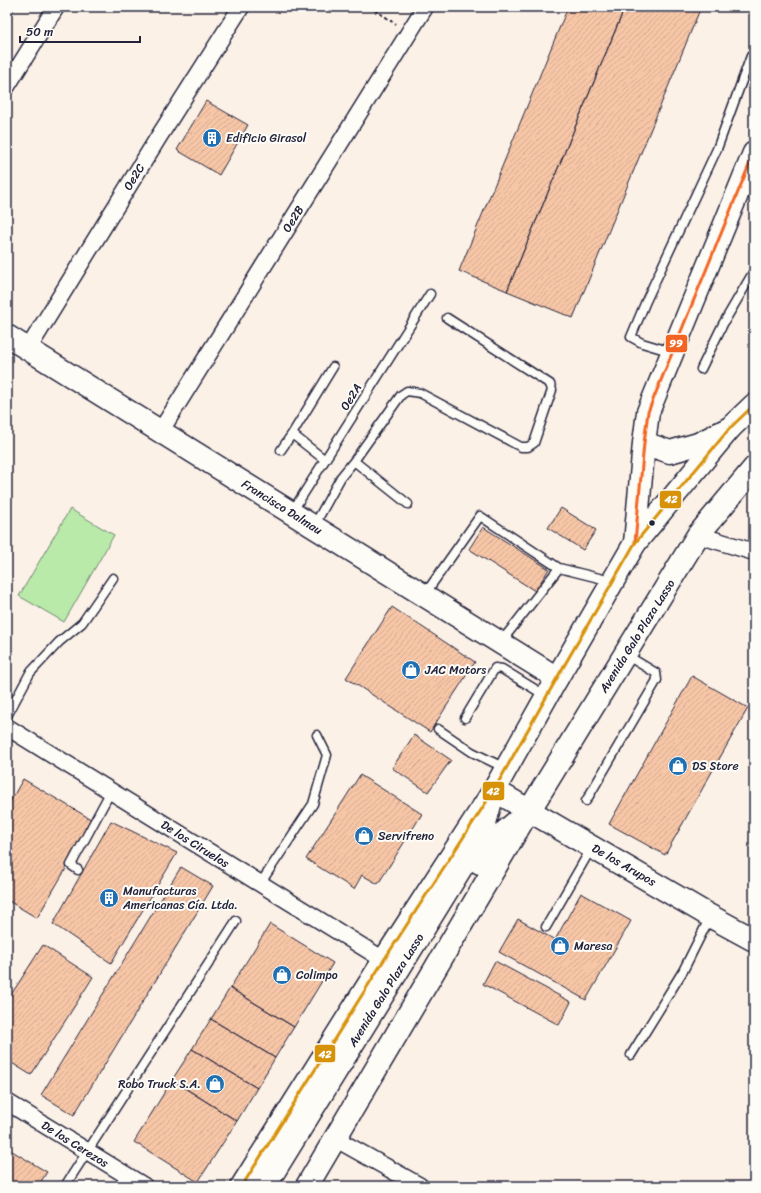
<svg xmlns="http://www.w3.org/2000/svg" width="761" height="1193" font-family="Sriracha,sans-serif">
  <defs>
    <pattern id="building-hatch" width="6" height="6" patternUnits="userSpaceOnUse"><rect width="6" height="6" fill="#f7c6a7"/><path d="M-1 1l2-2M0 6l6-6M5 7l2-2" fill="none" stroke="#d3aa91"/></pattern>
  </defs>
  <rect width="100%" height="100%" fill="#fcf1e7"/>
  <filter id="ink" filterUnits="userSpaceOnUse"><feTurbulence type="fractalNoise" baseFrequency=".025" numOctaves="2"/><feDisplacementMap in="SourceGraphic" scale="8" xChannelSelector="R" yChannelSelector="G"/><feConvolveMatrix kernelMatrix="1 2 1 2 8 2 1 2 1" color-interpolation-filters="sRGB"/></filter>
  <g filter="url(#ink)">
    <path fill="#b9eaa9" stroke="#6e8672" d="M70 509 114 535 64 622 19 596Z"/>
    <path fill="url(#building-hatch)" stroke="#22223b" d="M7 7H15L7 20Z
      M568 7H625L507 291 459 271Z
      M625 7H701L573 318 507 291Z
      M206 101 248 125 219 175 177 150Z
      M561 508 596 530 583 550 548 528Z
      M483 527 549 569 535 591 469 549Z
      M392 607 475 662 430 732 346 678Z
      M692 676 748 708 665 855 609 824Z
      M414 735 451 760 428 792 392 768Z
      M360 775 422 814 378 884 362 875 354 889 306 859Z
      M23 779 94 821 37 918 7 900V807Z
      M111 821 177 853 111 963 53 924Z
      M181 867 213 886 74 1115 41 1095Z
      M581 893 631 921 586 1000 499 952 518 919 555 940Z
      M270 924 333 963 294 1027 230 988Z
      M43 945 93 977 31 1075 7 1060V1001Z
      M495 961 571 1002 559 1025 483 984Z
      M230 988 294 1027 275 1058 211 1019Z
      M211 1019 275 1058 257 1088 192 1049Z
      M192 1049 257 1088 237 1121 172 1080Z
      M172 1080 237 1121 198 1182 134 1142Z
      M7 1148 47 1172 38 1186H7Z"/>
    <g fill="none" stroke-linecap="round" stroke-linejoin="round">
      <g stroke="#22223b" stroke-width="11">
        <path id="lane" d="M672 352 642 343 631 337 646 301 717 149 751 56
          M701 369 723 324 754 271
          M292 434 325 460
          M281 450 292 434 333 367
          M354 461 401 395 407 391 420 393 521 447H528L534 443 552 390 550 384 447 318
          M292 512 430 294
          M314 526 341 477 354 461 408 504
          M425 594 480 516 559 568 611 581
          M501 642 559 568
          M7 716 30 673 59 642 82 623 113 578
          M465 718 495 668 502 669 546 696
          M438 729 472 752 505 768
          M586 801 657 680 656 673 626 655
          M78 870 71 865 111 791
          M260 884 313 804 327 755 317 735
          M546 927 592 847
          M631 1055 683 971 710 917
          M65 1186 236 921"/>
      </g>
      <g stroke="#22223b" stroke-width="19">
        <path id="street" d="M7 86 56 7
          M28 349 158 138 241 7
          M160 432 425 7
          M698 535 754 552
          M7 727 384 960
          M7 1102 144 1186
          M336 1139 420 1186"/>
      </g>
      <g stroke="#22223b" stroke-width="25">
        <path id="secondary" d="M7 336 557 678
          M644 443 670 452 698 444 730 428
          M635 543 644 443 648 412 754 153
          M242 1186 384 960 494 790 710 916 754 940
          M307 1186 526 815"/>
      </g>
      <g stroke="#22223b" stroke-width="25">
        <path id="primary" d="M480 863 494 841 529 811 698 535 754 468
          M265 1186 482 834 494 790 557 678 635 543 730 428 754 405"/>
      </g>
      <path stroke="#22223b" stroke-width="2.5" stroke-dasharray="3 3" stroke-linecap="butt" d="M370 7 396 24"/>
      <use href="#lane" stroke="#fdfcf7" stroke-width="8"/>
      <use href="#street" stroke="#fdfcf7" stroke-width="16"/>
      <use href="#secondary" stroke="#fdfcf7" stroke-width="22"/>
      <use href="#primary" stroke="#fdfcf7" stroke-width="22"/>
      <g stroke="#fdfcf7" stroke-width="6">
        <path id="bus-1" d="M635 543 644 443 648 412 754 153"/>
      </g>
      <g stroke="#fdfcf7" stroke-width="6">
        <path id="bus-2" d="M242 1186 384 960 494 790 557 678 635 543 730 428 754 405"/>
      </g>
      <use href="#bus-1" stroke="#f26522" stroke-width="3"/>
      <use href="#bus-2" stroke="#d79209" stroke-width="3"/>
    </g>
  </g>
  <defs>
    <g id="building-disc" transform="scale(1)"><circle r="9.5" fill="#1f6fb2" stroke="#fdfcf7"/><path d="M-4-6H4V6H1V3H-1V6H-4ZM-2.5-4.3h1.7v1.8h-1.7ZM.8-4.3h1.7v1.8H.8ZM-2.5-1h1.7V.8h-1.7ZM.8-1h1.7V.8H.8Z" fill="#fff"/></g>
    <g id="shop-disc" transform="scale(1)"><circle r="9.5" fill="#1f6fb2" stroke="#fdfcf7"/><path d="M-5-2.5h2.3a2.7 3.5 0 0 1 5.4 0H5L5.5 6h-11ZM-1.5-2.5h3a1.5 2.3 0 0 0-3 0Z" fill="#fff"/></g>
  </defs>
  <g fill-rule="evenodd">
    <use href="#building-disc" x="212" y="138"/>
    <use href="#shop-disc" x="411" y="670"/>
    <use href="#shop-disc" x="678" y="766"/>
    <use href="#shop-disc" x="364" y="836"/>
    <use href="#building-disc" x="109" y="898"/>
    <use href="#shop-disc" x="560" y="946"/>
    <use href="#shop-disc" x="282" y="975"/>
    <use href="#shop-disc" x="215" y="1084"/>
  </g>
  <circle fill="#22223b" stroke="#fdfcf7" stroke-width="1.5" cx="652" cy="523" r="3.5"/>
  <g text-anchor="middle" dominant-baseline="central" stroke-width="4" stroke-linejoin="round" paint-order="stroke">
    <g font-size="12" fill="#22223b" stroke="#fdfcf7" text-anchor="start">
      <text x="226" y="138">Edificio Girasol</text>
      <text x="425" y="670">JAC Motors</text>
      <text x="692" y="766">DS Store</text>
      <text x="378" y="836">Servifreno</text>
      <text x="123" y="891">Manufacturas<tspan x="123" dy="14">Americanas Cía. Ltda.</tspan></text>
      <text x="574" y="946">Maresa</text>
      <text x="296" y="975">Colimpo</text>
      <text x="201" y="1084" text-anchor="end">Robo Truck S.A.</text>
    </g>
    <g font-size="12" fill="#22223b" stroke="#fdfcf7">
      <text transform="translate(134 177) rotate(-58)">Oe2C</text>
      <text transform="translate(293 219) rotate(-58)">Oe2B</text>
      <text transform="translate(351 397) rotate(-58)">Oe2A</text>
      <text transform="translate(282 507) rotate(32)">Francisco Dalmau</text>
      <text transform="translate(637 636) rotate(-58)">Avenida Galo Plaza Lasso</text>
      <text transform="translate(195 844) rotate(32)">De los Ciruelos</text>
      <text transform="translate(624 865) rotate(30)">De los Arupos</text>
      <text transform="translate(386 990) rotate(-58)">Avenida Galo Plaza Lasso</text>
      <text transform="translate(75 1144) rotate(32)">De los Cerezos</text>
    </g>
  </g>
  <g stroke="#fdfcf7" stroke-width="1.5">
    <rect x="665" y="334" width="23" height="19" rx="4" fill="#f26522"/>
    <rect x="659" y="490" width="23" height="19" rx="4" fill="#d79209"/>
    <rect x="482" y="781" width="23" height="20" rx="4" fill="#d79209"/>
    <rect x="314" y="1044" width="22" height="19" rx="4" fill="#d79209"/>
  </g>
  <g font-size="11" text-anchor="middle" font-weight="bold" fill="#fff">
    <text x="676" y="347">99</text>
    <text x="671" y="503">42</text>
    <text x="493" y="795">42</text>
    <text x="325" y="1058">42</text>
  </g>
  <rect width="761" height="1193" fill="none" stroke="#fdfcf7" stroke-width="24"/>
  <rect x="12" y="12" width="737" height="1169" fill="none" stroke="#22223b" stroke-width="1.5" filter="url(#ink)"/>
  <path d="M20 36v6h120v-6" fill="none" stroke="#22223b" stroke-width="2"/>
  <text x="26" y="36" font-size="12" fill="#22223b" stroke="#fdfcf7" stroke-width="3" paint-order="stroke">50 m</text>
</svg>
